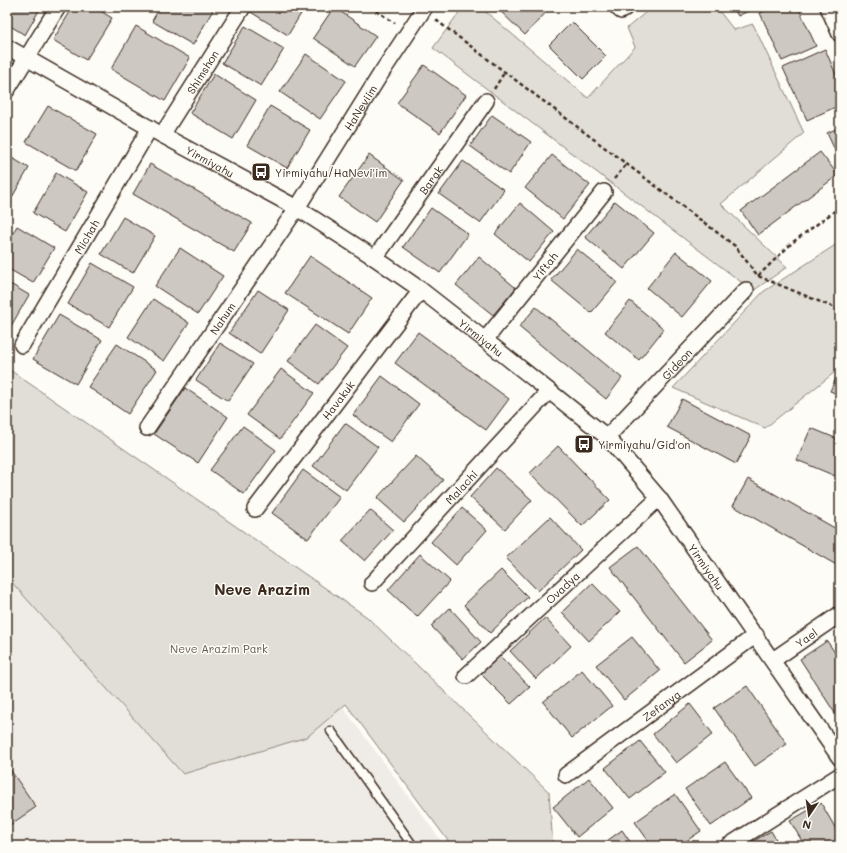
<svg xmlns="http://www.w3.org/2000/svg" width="847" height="853" font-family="Mali,sans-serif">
  <rect width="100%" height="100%" fill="#fdfcf7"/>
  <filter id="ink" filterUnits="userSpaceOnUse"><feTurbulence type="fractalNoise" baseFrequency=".025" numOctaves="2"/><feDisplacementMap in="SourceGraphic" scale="8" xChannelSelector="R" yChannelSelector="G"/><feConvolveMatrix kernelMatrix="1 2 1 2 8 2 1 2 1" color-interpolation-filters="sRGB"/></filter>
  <g filter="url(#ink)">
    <path fill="#efece7" d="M7 515 318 673 445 846H7Z"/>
    <path fill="#e1ded7" stroke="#8e847a" d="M463 7H480L588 98 635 47 627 28 652 7H716L734 30 753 24 804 133 721 204 787 267 753 291 433 48Z
      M840 242V368L765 428 673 388 763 292Z
      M7 368 367 617 549 792 553 846H452L346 704 307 737 183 774 7 577Z"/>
    <path fill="#cdc8c2" stroke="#3b2a1e" d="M7 7H41L25 35 7 24Z
      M73 7H94L112 18 86 60 53 40Z
      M160 7H207L213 10 193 45 152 21Z
      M251 7H305L288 35 249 11Z
      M334 7 376 36 355 66 313 38Z
      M496 7H551L525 35Z
      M733 7H756L738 16Z
      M774 7H798L816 46 782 61 760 13Z
      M572 22 606 56 583 79 549 45Z
      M136 26 190 58 165 101 111 69Z
      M245 26 284 49 261 86 222 63Z
      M825 49 840 84V105L807 120 783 68Z
      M306 54 346 81 320 119 280 92Z
      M424 65 466 95 440 133 397 103Z
      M214 74 256 100 233 139 190 113Z
      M48 106 97 134 76 171 26 142Z
      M270 106 310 130 287 168 247 145Z
      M492 115 531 142 509 174 470 146Z
      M840 127V161L827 133Z
      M820 152 838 175 758 235 741 211Z
      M7 155 29 168 11 199 7 196Z
      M369 155 404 180 375 222 339 197Z
      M552 155 590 185 563 219 525 188Z
      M463 161 504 190 480 223 439 194Z
      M150 164 252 223 234 252 133 194Z
      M56 173 88 192 65 232 33 213Z
      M615 201 654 233 624 269 585 237Z
      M520 203 554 232 529 262 495 234Z
      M431 208 468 234 440 273 403 247Z
      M123 217 155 236 133 273 101 254Z
      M17 226 54 248 33 283 7 268V244Z
      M180 248 223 276 198 314 155 286Z
      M577 249 617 282 591 313 551 280Z
      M676 252 712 281 682 317 647 288Z
      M310 256 372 298 348 334 285 293Z
      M479 257 516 288 493 315 456 285Z
      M92 263 133 287 109 327 68 304Z
      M7 282 29 295 7 333Z
      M258 290 289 310 260 354 229 333Z
      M153 299 189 323 164 361 128 337Z
      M630 301 664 329 639 360 605 332Z
      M536 307 622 378 606 399 519 327Z
      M59 315 102 340 76 384 33 359Z
      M315 325 347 348 319 384 288 361Z
      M418 332 509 399 486 430 395 363Z
      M220 343 253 364 228 401 196 380Z
      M117 344 157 370 128 414 88 387Z
      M281 369 314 393 280 439 247 415Z
      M840 370V395L830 391Z
      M382 376 419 404 391 442 353 415Z
      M185 388 228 417 198 463 154 434Z
      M682 399 751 436 736 464 667 427Z
      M345 423 378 447 346 490 313 466Z
      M243 426 276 450 244 494 210 470Z
      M811 428 840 440V478L797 460Z
      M558 446 610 500 582 526 530 473Z
      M416 456 443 480 404 522 377 498Z
      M496 468 532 500 505 529 470 497Z
      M303 470 340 497 308 539 272 513Z
      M748 479 840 531V567L733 506Z
      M462 508 487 530 456 565 431 542Z
      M370 510 393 530 365 561 342 541Z
      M550 517 581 550 538 591 506 558Z
      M638 546 712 640 684 662 610 567Z
      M420 554 450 581 417 617 388 590Z
      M501 570 528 597 490 633 464 605Z
      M592 583 620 612 589 641 562 612Z
      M450 608 481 642 463 659 431 626Z
      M545 618 571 646 536 679 510 651Z
      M632 637 660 671 624 700 596 665Z
      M827 641 840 660V721L800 659Z
      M500 656 530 687 511 704 481 674Z
      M582 670 612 706 572 738 543 702Z
      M747 686 787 744 755 766 714 708Z
      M690 704 713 734 676 763 653 734Z
      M640 741 665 772 630 799 605 768Z
      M725 762 751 798 711 826 685 789Z
      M7 765 36 807 7 827Z
      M589 778 613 808 577 837 553 807Z
      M675 794 701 831 679 846H652L635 822Z
      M821 803 840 836V846H805L790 821Z
      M622 830 633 846H600Z
      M771 831 780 846H745Z"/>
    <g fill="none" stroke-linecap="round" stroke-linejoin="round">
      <g stroke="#3b2a1e" stroke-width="11">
        <path id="lane" d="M331 731 413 846"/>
      </g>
      <g stroke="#3b2a1e" stroke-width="18">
        <g id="street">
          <path d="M617 7 621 11 626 7"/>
          <path d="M828 7 840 34"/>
          <path id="s1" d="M7 47 162 135 297 208 375 258 421 290 485 340 607 437 659 498 840 758"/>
          <path d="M7 90 58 7"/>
          <path id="s2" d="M162 135 243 7"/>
          <path id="s3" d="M375 258 486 101"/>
          <path id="s4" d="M485 340 604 192"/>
          <path id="s5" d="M22 345 150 128"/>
          <path id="s6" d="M147 428 297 208 380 75 425 7"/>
          <path id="s7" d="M607 437 746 290"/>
          <path id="s8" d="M255 509 421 290"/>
          <path id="s9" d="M372 583 549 391"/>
          <path id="s10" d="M773 660 840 614"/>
          <path id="s11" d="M466 676 659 498"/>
          <path id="s12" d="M566 775 756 635"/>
          <path d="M728 846 840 775"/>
        </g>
      </g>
      <path stroke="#3b2a1e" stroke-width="2.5" stroke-dasharray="4 3" stroke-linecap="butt" d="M370 7 395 23
        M436 20 735 246 758 276 840 310
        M494 89 504 73
        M614 179 626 165
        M758 276 793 242 840 207"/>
      <use href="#lane" stroke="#fdfcf7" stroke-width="8"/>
      <use href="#street" stroke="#fdfcf7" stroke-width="15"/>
    </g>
  </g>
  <defs>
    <g id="bus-square" transform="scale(1)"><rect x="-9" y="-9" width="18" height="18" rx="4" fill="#3b2a1e" stroke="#fdfcf7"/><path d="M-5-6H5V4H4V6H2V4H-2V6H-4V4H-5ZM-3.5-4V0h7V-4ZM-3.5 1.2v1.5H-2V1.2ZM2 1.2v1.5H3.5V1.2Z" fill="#fff"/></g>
  </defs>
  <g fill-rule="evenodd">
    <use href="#bus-square" x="261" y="172"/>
    <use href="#bus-square" x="584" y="444"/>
  </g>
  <g text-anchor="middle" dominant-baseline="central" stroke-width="3" stroke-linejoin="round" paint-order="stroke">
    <g font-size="11" fill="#3b2a1e" stroke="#fdfcf7">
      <text stroke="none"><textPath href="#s2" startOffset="75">Shimshon</textPath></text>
      <text stroke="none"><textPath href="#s6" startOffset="385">HaNeviim</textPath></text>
      <text stroke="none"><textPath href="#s1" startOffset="233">Yirmiyahu</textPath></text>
      <text stroke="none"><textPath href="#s3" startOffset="96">Barak</textPath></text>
      <text stroke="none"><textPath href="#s5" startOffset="126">Michah</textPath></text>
      <text stroke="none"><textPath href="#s4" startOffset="95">Yiftah</textPath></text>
      <text stroke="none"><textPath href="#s6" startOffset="133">Nahum</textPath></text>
      <text stroke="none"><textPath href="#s1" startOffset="557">Yirmiyahu</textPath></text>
      <text stroke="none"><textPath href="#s7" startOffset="101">Gideon</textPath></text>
      <text stroke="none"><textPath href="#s8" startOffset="137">Havakuk</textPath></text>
      <text stroke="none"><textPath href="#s9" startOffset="131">Malachi</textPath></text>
      <text stroke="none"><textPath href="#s1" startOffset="881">Yirmiyahu</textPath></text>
      <text stroke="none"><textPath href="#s11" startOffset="131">Ovadya</textPath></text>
      <text stroke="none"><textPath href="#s10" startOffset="40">Yael</textPath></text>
      <text stroke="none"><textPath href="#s12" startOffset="118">Zefanya</textPath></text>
    </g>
    <g font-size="11" fill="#3b2a1e" stroke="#fdfcf7" text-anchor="start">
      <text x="275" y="172">Yirmiyahu/HaNevi'im</text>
      <text x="598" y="444">Yirmiyahu/Gid'on</text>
    </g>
    <g font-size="11" fill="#64574c" stroke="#fdfcf7">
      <text x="219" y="648">Neve Arazim Park</text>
    </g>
    <g font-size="15" font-weight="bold" fill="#3b2a1e" stroke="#fdfcf7">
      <text x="262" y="589">Neve Arazim</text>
    </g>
  </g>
  <rect width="847" height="853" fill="none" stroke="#fdfcf7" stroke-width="24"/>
  <rect x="12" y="12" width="823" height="829" fill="none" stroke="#3b2a1e" stroke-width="1.5" filter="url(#ink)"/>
  <g transform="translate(809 815) rotate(193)" stroke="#fdfcf7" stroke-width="3" paint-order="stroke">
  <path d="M0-3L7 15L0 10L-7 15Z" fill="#3b2a1e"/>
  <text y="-6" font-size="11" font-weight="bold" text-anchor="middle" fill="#3b2a1e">N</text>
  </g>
</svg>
